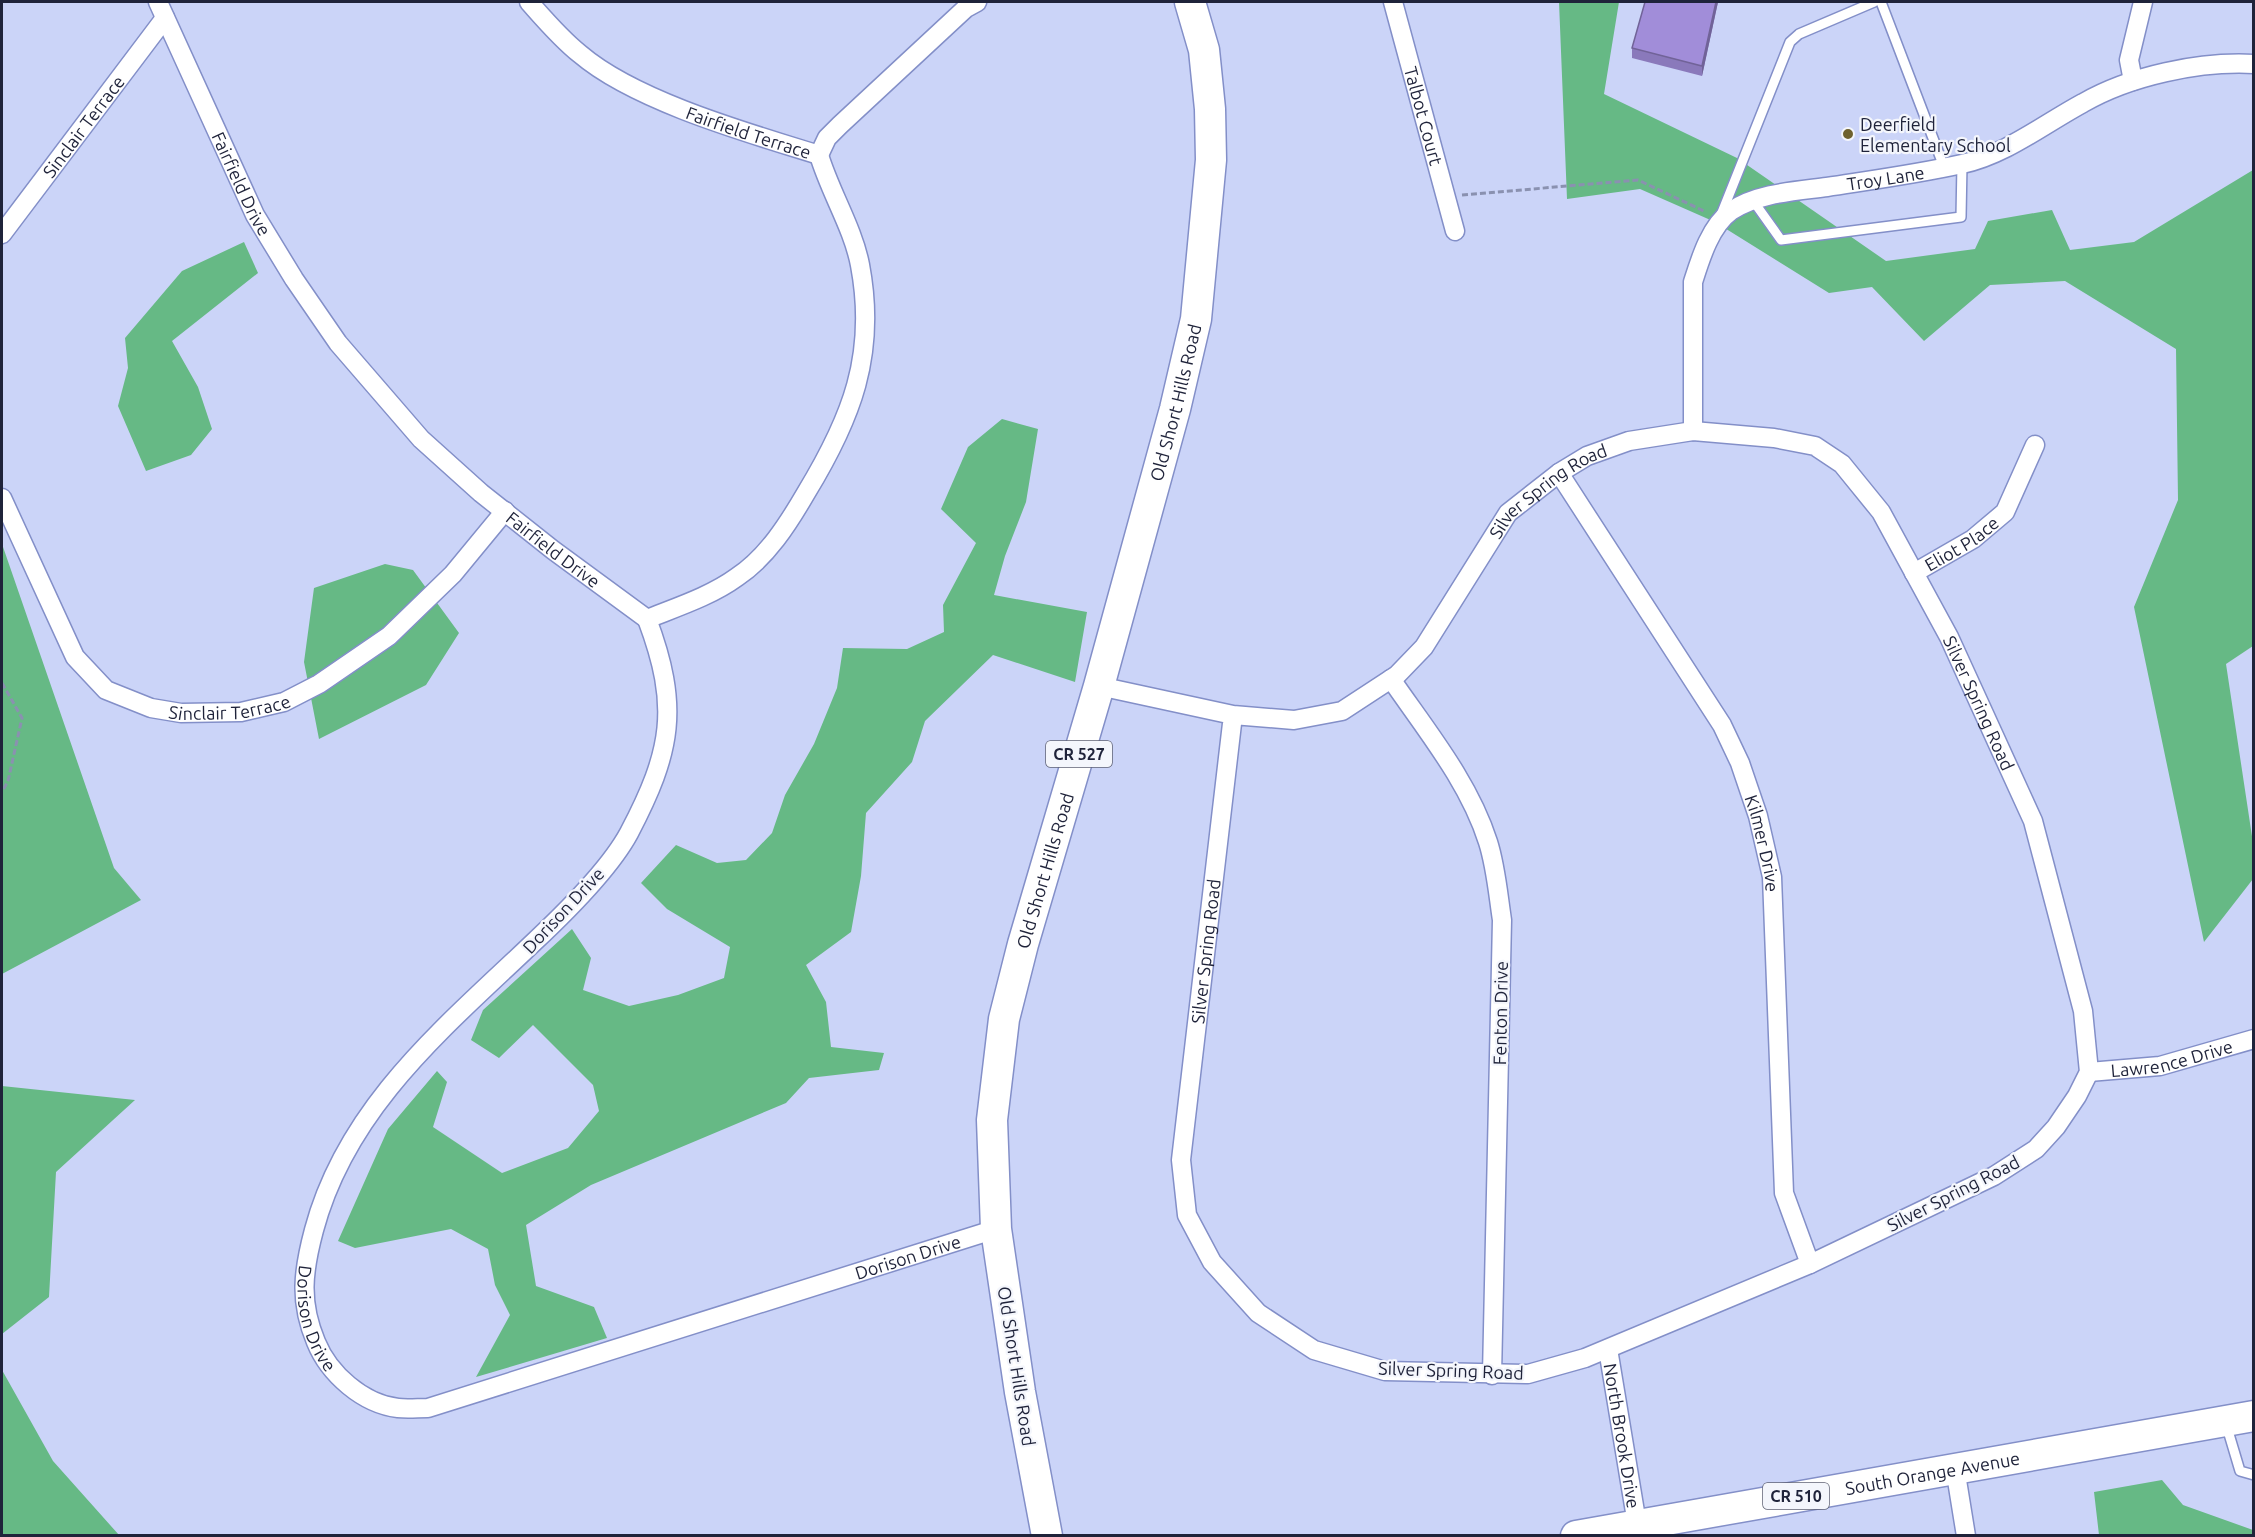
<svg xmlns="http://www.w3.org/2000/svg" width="2255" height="1537" font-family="Ubuntu,sans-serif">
  <rect width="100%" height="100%" fill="#cbd4f8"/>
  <path fill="#66b985" d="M1559 2H1619L1604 94 1737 158 1886 261 1975 249 1988 221 2052 210 2070 250 2134 242 2253 170V646L2226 664 2253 843V879L2204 942 2134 607 2178 500 2176 349 2065 281 1990 285 1924 341 1872 287 1829 293 1715 222 1640 189 1567 199Z
    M244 242 258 273 172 341 198 387 212 429 191 455 146 471 118 406 128 368 125 338 182 271Z
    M1002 419 1038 429 1026 502 1005 556 994 595 1087 612 1075 682 993 655 925 721 912 762 866 813 861 876 851 932 806 965 826 1002 831 1047 884 1053 879 1070 809 1078 786 1103 591 1185 526 1225 536 1286 594 1307 607 1338 476 1377 510 1315 495 1285 488 1249 451 1229 355 1248 338 1241 388 1129 437 1071 447 1082 433 1127 502 1173 568 1148 599 1111 593 1085 533 1025 499 1058 471 1040 483 1010 572 929 591 958 583 990 629 1006 678 995 724 978 730 947 667 909 641 883 676 845 717 863 746 860 772 833 785 795 814 744 837 688 843 648 907 649 944 632 943 605 976 543 941 509 968 447Z
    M2 544 114 868 141 900 2 974Z
    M385 564 413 570 459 633 426 685 319 739 304 662 314 588Z
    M2 1086 135 1100 56 1172 49 1297 2 1334Z
    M2 1370 53 1461 119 1535H2Z
    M2162 1480 2183 1505 2253 1530V1535H2099L2094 1492Z"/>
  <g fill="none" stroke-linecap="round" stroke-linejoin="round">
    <g stroke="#838fc8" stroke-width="12">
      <path id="lane" d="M1881 2 1944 167
        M1754 202 1781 240 1961 217 1962 164
        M1721 215 1790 42 1799 34 1874 2
        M2226 1424 2240 1471 2254 1475"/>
    </g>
    <g stroke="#838fc8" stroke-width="21">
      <g id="street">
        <path id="s1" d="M158 2 255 215 294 279 338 343 421 439 481 493 553 550 647 619C677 607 711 596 737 577 767 557 788 524 806 493 851 419 877 355 860 265 853 228 830 192 819 155"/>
        <path id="s2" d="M529 2C545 20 561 39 580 54 635 101 748 133 819 155"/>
        <path id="s3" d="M1393 2 1455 231"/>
        <path d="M2133 81 2129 60 2143 2"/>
        <path d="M819 155 827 138 840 125 966 8 977 2"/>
        <path id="s4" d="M2 234 165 18"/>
        <path id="s5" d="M1693 431V282C1700 260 1710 226 1731 211 1757 193 1797 191 1827 187 1872 180 1917 174 1962 164 2005 155 2044 124 2083 103 2130 76 2199 61 2254 64"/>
        <path id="s6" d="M1559 473 1722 725 1740 763 1758 816 1772 877 1784 1193 1810 1264"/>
        <path id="s7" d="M2 498 75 657 106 690 151 708 181 713 241 712 284 702 319 684 389 636 453 574 505 511"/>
        <path id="s8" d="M1914 573 1973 539 2005 512 2035 445"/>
        <path id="s9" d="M647 619C680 707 672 751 629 833 609 870 565 913 534 942 445 1027 347 1106 314 1230 303 1271 299 1302 316 1342 329 1374 363 1404 398 1408 407 1409 418 1408 428 1408L996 1229"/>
        <path d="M1391 679C1426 730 1469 782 1488 842 1496 867 1498 894 1502 920L1492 1375"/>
        <path id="s10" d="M1099 686 1233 715 1294 720 1342 711 1397 675 1424 647 1508 513 1559 473 1587 456 1629 441 1693 431 1774 438 1815 446 1842 464 1881 512 1949 637 2033 821 2083 1011 2089 1072 2077 1096 2056 1127 2036 1149 1994 1176 1810 1264 1585 1358 1528 1374 1385 1371 1314 1350 1258 1313 1212 1262 1187 1215 1181 1160 1233 715"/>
        <path id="s11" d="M2089 1072 2160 1066 2254 1039"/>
        <path id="s12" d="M1608 1349 1637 1524"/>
        <path d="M1955 1468 1966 1536"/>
      </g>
    </g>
    <g stroke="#838fc8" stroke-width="33">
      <g id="primary">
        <path id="s13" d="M1047 1536 1020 1392 996 1229 992 1120 1004 1019 1023 944 1099 686 1175 409 1196 319 1211 160 1210 109 1204 50 1190 2"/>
        <path id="s14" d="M1576 1536 2254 1416"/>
      </g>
    </g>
    <path stroke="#8a91b0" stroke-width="3" stroke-dasharray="6 3" stroke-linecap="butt" d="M1462 195 1638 180 1706 212
      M2 683 22 718 8 781 2 792"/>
    <use href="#lane" stroke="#fff" stroke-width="9"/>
    <use href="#street" stroke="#fff" stroke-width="18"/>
    <use href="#primary" stroke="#fff" stroke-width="30"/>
  </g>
  <path fill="#8a79bb" d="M1718 2 1702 76 1632 58V48Z"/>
  <path fill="#716398" d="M1716 2H1718L1702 76V66Z"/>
  <path fill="#a18dd9" stroke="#716398" stroke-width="1.5" d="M1645 2H1716L1702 66 1632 48Z"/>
  <circle fill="#6f622f" stroke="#f4f6fc" stroke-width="2" cx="1848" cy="134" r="6"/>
  <g text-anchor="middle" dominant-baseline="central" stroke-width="4.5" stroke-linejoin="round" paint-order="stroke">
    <g fill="#f4f6fc" stroke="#5f6274" stroke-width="1.5">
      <rect x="1046" y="741" width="66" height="26" rx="4.5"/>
      <rect x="1763" y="1483" width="66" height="26" rx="4.5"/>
    </g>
    <g font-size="16" font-weight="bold" fill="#1f233a">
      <text x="1079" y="754">CR 527</text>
      <text x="1796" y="1496">CR 510</text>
    </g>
    <g font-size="18" fill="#1f233a" stroke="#f4f6fc">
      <text stroke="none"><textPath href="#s3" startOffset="118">Talbot Court</textPath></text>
      <text stroke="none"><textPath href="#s4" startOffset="135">Sinclair Terrace</textPath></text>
      <text stroke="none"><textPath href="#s2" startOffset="260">Fairfield Terrace</textPath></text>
      <text stroke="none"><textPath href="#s5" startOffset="390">Troy Lane</textPath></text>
      <text stroke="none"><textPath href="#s1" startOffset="200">Fairfield Drive</textPath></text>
      <text stroke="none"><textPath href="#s13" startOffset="1162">Old Short Hills Road</textPath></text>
      <text stroke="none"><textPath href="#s10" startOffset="555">Silver Spring Road</textPath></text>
      <text stroke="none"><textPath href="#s8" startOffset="56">Eliot Place</textPath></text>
      <text stroke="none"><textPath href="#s1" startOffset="686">Fairfield Drive</textPath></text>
      <text stroke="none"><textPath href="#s7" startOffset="348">Sinclair Terrace</textPath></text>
      <text stroke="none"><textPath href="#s10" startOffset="1149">Silver Spring Road</textPath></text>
      <text stroke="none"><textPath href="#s6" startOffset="426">Kilmer Drive</textPath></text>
      <text stroke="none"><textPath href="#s13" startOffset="676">Old Short Hills Road</textPath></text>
      <text transform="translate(563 910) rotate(-47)">Dorison Drive</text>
      <text stroke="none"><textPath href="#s10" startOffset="2859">Silver Spring Road</textPath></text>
      <text transform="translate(1500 1013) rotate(-89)">Fenton Drive</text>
      <text stroke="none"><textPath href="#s11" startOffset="84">Lawrence Drive</textPath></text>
      <text transform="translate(1953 1193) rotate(-27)">Silver Spring Road</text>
      <text stroke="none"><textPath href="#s9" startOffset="1494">Dorison Drive</textPath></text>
      <text stroke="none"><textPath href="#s9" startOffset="828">Dorison Drive</textPath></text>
      <text transform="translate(1017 1366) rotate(81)">Old Short Hills Road</text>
      <text transform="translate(1451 1370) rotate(2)">Silver Spring Road</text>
      <text stroke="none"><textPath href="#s12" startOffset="88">North Brook Drive</textPath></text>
      <text stroke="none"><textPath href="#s14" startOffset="362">South Orange Avenue</textPath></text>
    </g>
    <g font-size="18" fill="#1f233a" stroke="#f4f6fc" text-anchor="start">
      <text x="1860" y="124">Deerfield<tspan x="1860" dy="21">Elementary School</tspan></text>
    </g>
  </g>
  <rect width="2255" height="1537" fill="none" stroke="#1f233a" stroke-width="6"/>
</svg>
